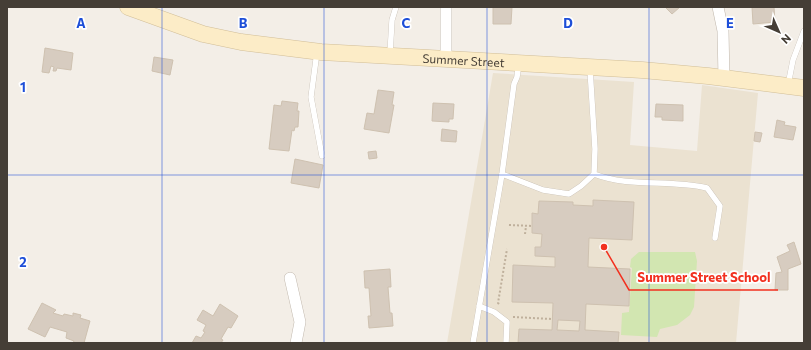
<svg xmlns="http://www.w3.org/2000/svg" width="811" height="350" font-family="Commissioner,sans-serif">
  <rect width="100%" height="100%" fill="#f3eee7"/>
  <path fill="#ebe2d1" d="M493 73 634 82 630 145 697 151 702 85 758 93 736 343H447Z"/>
  <path fill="#d2e6b1" d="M639 252H695L697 261 694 307 690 315 677 325 660 329 657 337 621 335 622 313 629 312 632 268 630 267 631 259Z"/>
  <path fill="#d7ccc0" stroke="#cec1b0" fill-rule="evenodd" d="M493 7H512L511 24H493Z
    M665 7H680L672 14Z
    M752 7H774L775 22 753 24Z
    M45 48 73 53 71 70 57 68 56 71H53L54 67 51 66 49 73 42 72Z
    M154 57 173 60 170 75 152 71Z
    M378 90 394 92 392 105H394L389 133 364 129 367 113 374 114Z
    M282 101 298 103 297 111H299L298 127H295L294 131 292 130 289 151 269 149 274 105 281 106Z
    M433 103 454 104 453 119H449V122L432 121Z
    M656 104 683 105V121L662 120V117H655Z
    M777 120 785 122 784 125 796 127 793 140 774 137Z
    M442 129 457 131 456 142 441 141Z
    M755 132 762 133 760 142 754 141Z
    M376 151 377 158 369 159 368 152Z
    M295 159 323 165 319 188 291 183Z
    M593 200 634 202 632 240 589 238 588 267 630 269 629 306 586 304 585 330 619 332 618 343H518L519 329 552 330 553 303 512 302 513 265 555 267V257L535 256V247H541L542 234 532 233V213L538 214 539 201 573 202V205L593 206ZM558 320 580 321 579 331 557 330Z
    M794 242 801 264 788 269V290H775L776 273 782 272 777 257 790 251 787 245Z
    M390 269 391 287H388L390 313H392L393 326 369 328 368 316H371L369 288H365L364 271Z
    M42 303 56 310 53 313 63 316 64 314 73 316V313L81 315 80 318 90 321 84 343H73L74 341 66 338 67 332 50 327 45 337 28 329Z
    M220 304 238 316 231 328 228 327 221 339 223 340 221 343H192L196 336 201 338 205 332 203 331 206 325 197 320 203 310 213 316Z"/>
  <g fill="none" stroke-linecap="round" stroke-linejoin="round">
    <g stroke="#c1b8ad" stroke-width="6">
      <path id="service" d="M317 52 311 97 322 156
        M390 54 392 20 396 7
        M788 85 793 60 804 31
        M502 174 543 190 569 194 581 186 594 174 595 149 590 69
        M594 174C630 188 670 179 707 188L720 206 715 238
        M479 306 494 312 507 322 506 343
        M473 343 502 174 514 84 517 77 519 63"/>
    </g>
    <g stroke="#c1b8ad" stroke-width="12">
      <path id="minor" d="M718 7 723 31 724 78
        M446 60V7
        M290 278 300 322 296 343"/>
    </g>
    <g stroke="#d1be98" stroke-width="17">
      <g id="secondary">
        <path id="s1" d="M128 7 203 34 241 42 321 52 642 70 708 76 804 88"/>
      </g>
    </g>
    <path stroke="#bfb09c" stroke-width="2" stroke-dasharray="2 2" stroke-linecap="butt" d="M509 225 532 226
      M525 234 526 226
      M499 304 498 303 507 249
      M513 317 552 319"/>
    <use href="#service" stroke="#fff" stroke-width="5.5"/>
    <use href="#minor" stroke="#fff" stroke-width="11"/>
    <use href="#secondary" stroke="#fcecc7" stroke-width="16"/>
  </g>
  <path fill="none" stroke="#1d4ed8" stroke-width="1" stroke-opacity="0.55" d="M162 7V343M324 7V343M487 7V343M649 7V343M7 175H804"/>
  <g text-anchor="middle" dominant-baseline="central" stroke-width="3.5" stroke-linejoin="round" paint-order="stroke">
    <g font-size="12" fill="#453e36" stroke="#fff">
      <text stroke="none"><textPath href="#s1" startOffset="342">Summer Street</textPath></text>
    </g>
  </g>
  <g font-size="13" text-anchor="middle" font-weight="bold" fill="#1d4ed8" stroke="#fff" stroke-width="3.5" stroke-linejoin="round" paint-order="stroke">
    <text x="81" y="28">A</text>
    <text x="243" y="28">B</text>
    <text x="406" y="28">C</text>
    <text x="568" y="28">D</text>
    <text x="730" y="28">E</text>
    <text x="23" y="92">1</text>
    <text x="23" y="267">2</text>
  </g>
  <path fill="none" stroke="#f2301f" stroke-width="1.5" d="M604 247L629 290H778"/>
  <circle fill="#f2301f" stroke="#fff" stroke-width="1.5" cx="604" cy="247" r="4"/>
  <g font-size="13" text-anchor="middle" font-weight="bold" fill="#f2301f" stroke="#fff" stroke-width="3.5" stroke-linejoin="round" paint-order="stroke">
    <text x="704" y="282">Summer Street School</text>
  </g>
  <rect width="811" height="350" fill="none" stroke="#453e36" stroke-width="16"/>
  <g transform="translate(779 32) rotate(135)" stroke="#ffffff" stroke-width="3" paint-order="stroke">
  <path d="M0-3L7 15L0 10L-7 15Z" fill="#453e36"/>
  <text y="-6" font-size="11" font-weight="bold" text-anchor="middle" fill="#453e36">N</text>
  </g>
</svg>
